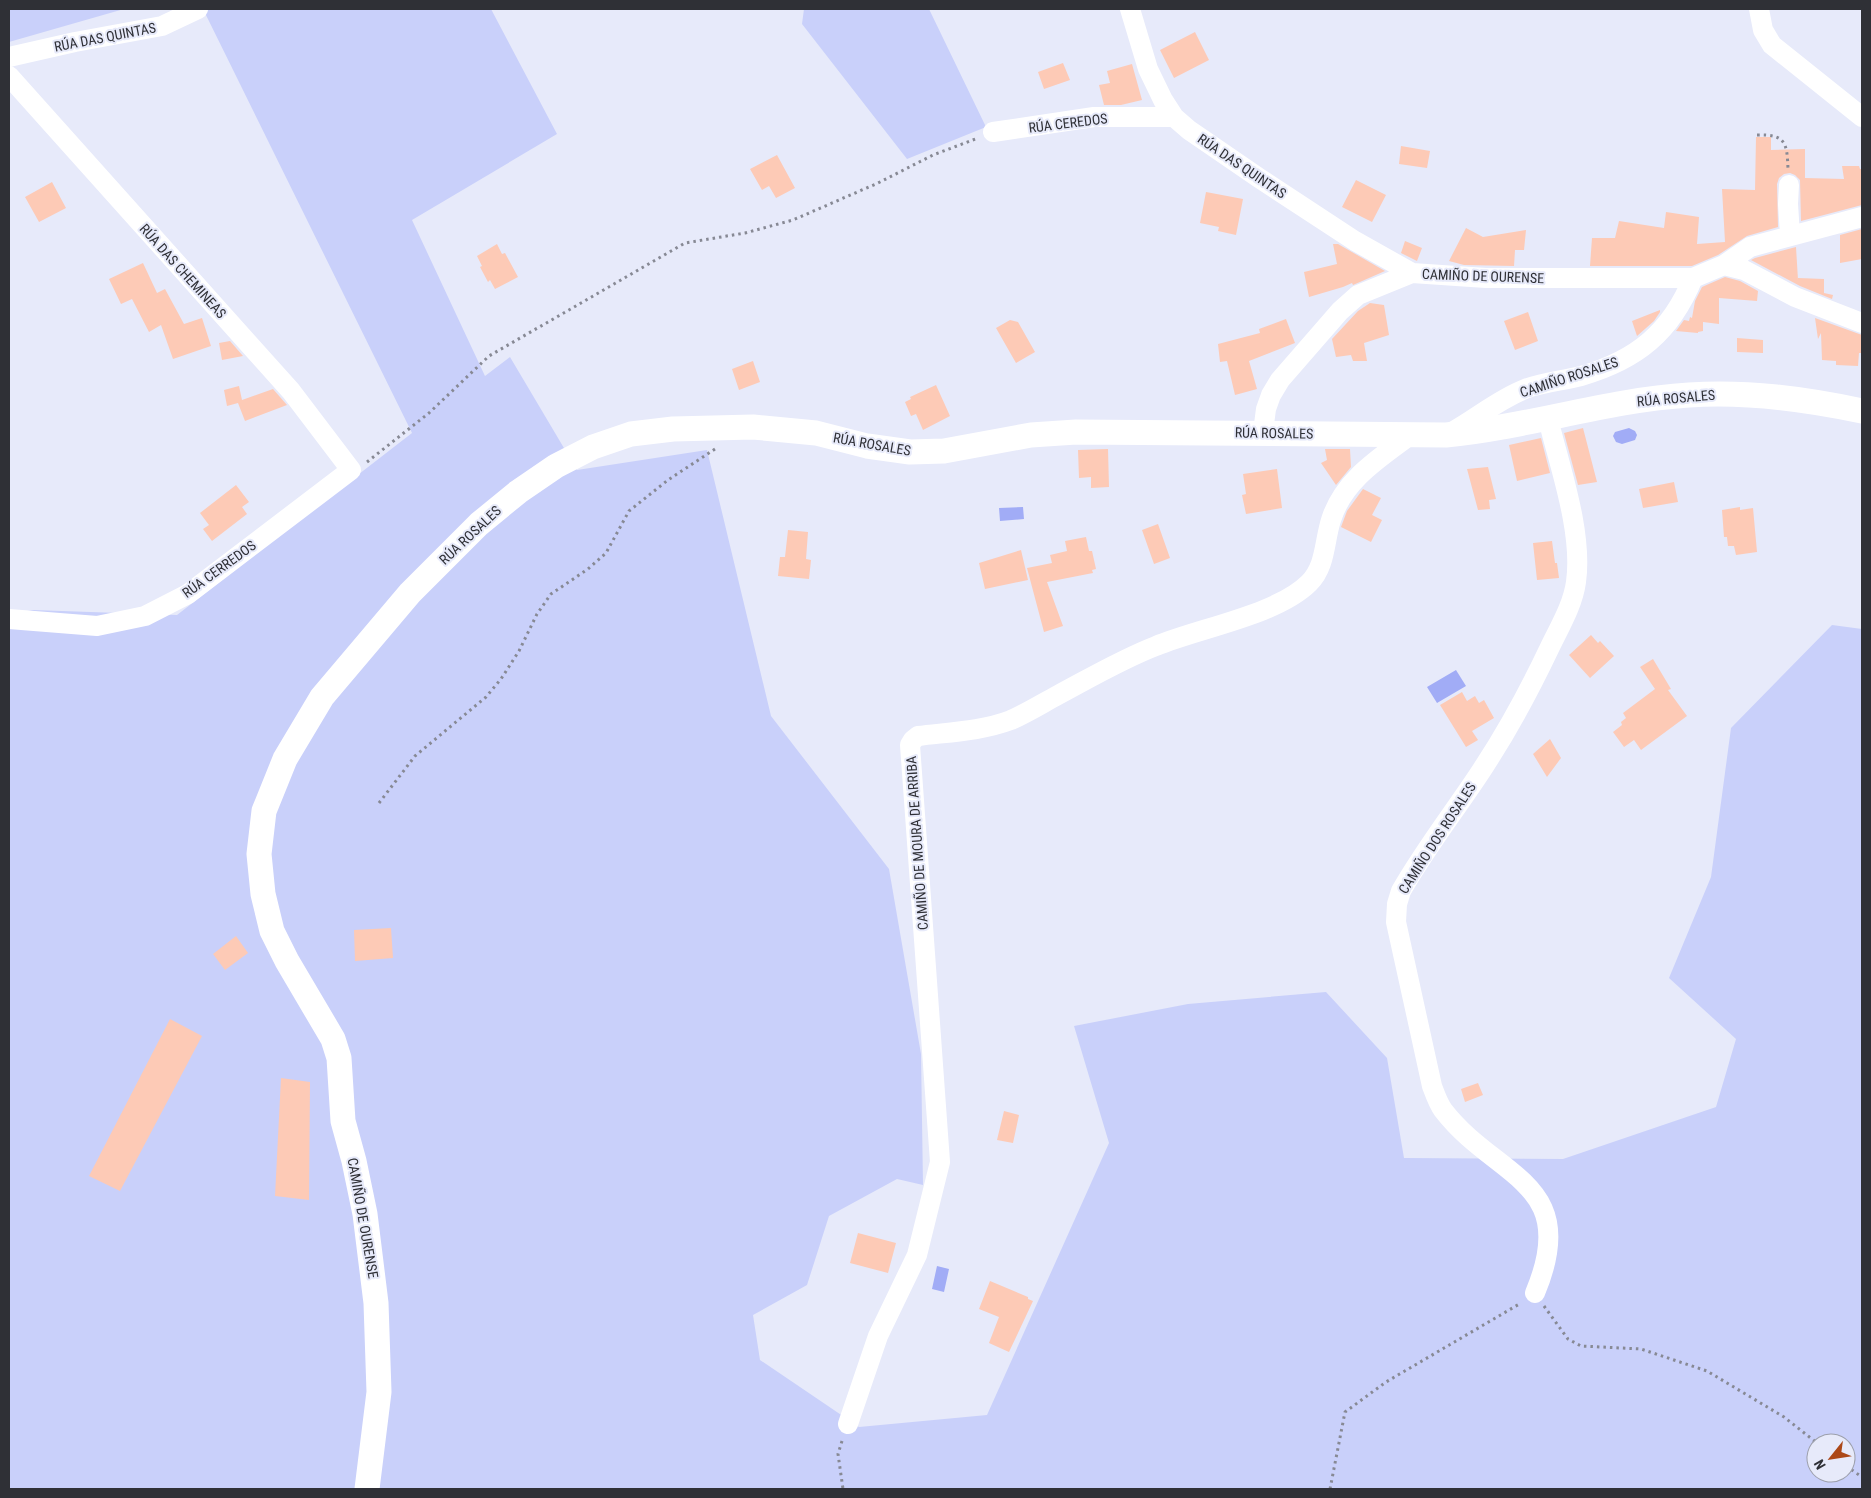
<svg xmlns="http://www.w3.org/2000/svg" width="1871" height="1498" font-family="'Roboto Condensed',sans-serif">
  <rect width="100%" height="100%" fill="#e7eafa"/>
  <path fill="#c9d0fa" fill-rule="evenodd" d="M9 9H124L9 42Z
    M203 9H491L557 134 412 220 485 376 510 357 577 470 707 450 771 716 889 869 921 1054 923 1185 897 1179 829 1216 807 1285 753 1315 760 1360 859 1427 987 1415 1109 1143 1074 1026 1188 1004 1326 992 1387 1058 1404 1158 1563 1159 1716 1107 1736 1039 1669 978 1711 877 1731 728 1832 625 1862 629V1489H9V614L33 610 177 615 412 433ZM1816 1443H1846V1473H1816Z
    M804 9H929L986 127 907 159 802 24Z"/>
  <path fill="#a1acf6" d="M1629 428 1635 431 1637 435 1635 440 1622 444 1616 442 1613 436 1615 432Z
    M1023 507 1024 519 1000 521 999 508Z
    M1456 670 1466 686 1437 703 1427 687Z
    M937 1266 949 1269 944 1292 932 1289Z"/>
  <path fill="#fdcab6" d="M1195 32 1209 60 1174 78 1160 50Z
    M1063 63 1070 80 1044 89 1038 72Z
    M1132 64 1142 100 1121 105H1104L1099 85 1110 83 1107 71Z
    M1756 137H1771V150L1805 149V178L1844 179 1842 166H1859L1860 169H1862V205L1801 221 1800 180 1795 175 1790 173 1784 174 1779 178 1777 184 1778 227 1747 236 1718 255 1692 266H1590L1592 238H1615L1619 221 1664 228 1666 212 1699 217 1697 244 1725 242 1722 189 1755 190Z
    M1401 146 1430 151 1427 168 1399 164Z
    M777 155 795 188 776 198 769 186 762 190 750 169Z
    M1356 180 1386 195 1372 222 1342 207Z
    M52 182 66 208 39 222 25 197Z
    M1206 192 1243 199 1236 235 1218 231 1219 227 1200 223Z
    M1466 228 1483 237 1526 230 1524 250H1515L1514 266 1464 265 1449 261Z
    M1862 229V259L1840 263V235Z
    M1405 241 1422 248 1417 261 1401 253Z
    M497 244 502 254 505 253 518 277 495 289 490 280 488 282 480 267 482 266 477 256Z
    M1333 244H1338L1385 271 1353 285 1352 283 1343 287 1309 297 1304 272 1337 264Z
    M1796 247 1798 280V278L1824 279V293L1833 295 1832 299 1800 286 1751 260 1755 258Z
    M143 263 157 293 165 289 184 324 202 318 211 346 173 359 161 325 149 332 132 299 121 304 109 279Z
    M1725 277 1740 281 1758 291 1757 301 1719 298V324L1703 322V331L1698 332V333L1676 331 1684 320 1689 321 1690 317 1692 318 1695 301 1702 287Z
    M1370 303 1384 305 1389 335 1364 343 1367 361H1353L1351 355 1336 357 1332 339 1358 311Z
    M1660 310V312L1654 321 1637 336 1632 321Z
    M1528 312 1538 341 1515 350 1504 321Z
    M1815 318 1862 335V353H1859L1858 366 1836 365V361L1822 360 1821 333 1818 339Z
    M1286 319 1295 343 1249 361 1257 389 1235 395 1227 361 1220 362 1218 344 1260 333 1259 329Z
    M1010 320 1018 322 1035 352 1016 363 996 328Z
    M1737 338 1763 340V353L1737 352Z
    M230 341 243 356 222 360 219 343Z
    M753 361 760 382 739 390 732 369Z
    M936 385 950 416 923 430 916 414 911 416 905 402 911 399 910 397Z
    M239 386 242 400 273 389 287 405 245 421 238 403 227 406 224 390Z
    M1583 428 1597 482 1578 485 1564 433Z
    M1541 438 1550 473 1517 481 1509 445Z
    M1108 449 1109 487 1091 488V477L1079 478 1078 450Z
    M1325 449H1350L1351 467 1336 485 1321 463 1327 460Z
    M1488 467 1496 499 1489 500 1490 509 1478 510 1467 469Z
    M1277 469 1282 508 1246 514 1242 495 1246 494 1243 474Z
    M1674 482 1678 502 1643 508 1639 489Z
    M236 485 249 502 242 507 247 514 212 541 203 529 209 525 200 513Z
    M1363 489 1381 498 1372 515 1382 520 1371 542 1341 527 1347 511Z
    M1740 507V510L1753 508 1757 552 1736 555 1734 546H1728L1727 537H1724L1722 510Z
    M1158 524 1170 558 1154 564 1142 530Z
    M788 530 808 532 806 559 811 560 809 579 778 576 780 557H785Z
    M1086 537 1089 551H1092L1096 569 1092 570 1093 573 1047 582 1063 626 1044 632 1027 568 1052 563 1050 555 1067 551 1065 541Z
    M1552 541 1555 563H1557L1559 578 1537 580 1533 543Z
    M1021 550 1028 580 985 589 979 563Z
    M1591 635 1598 643 1600 641 1614 656 1590 678 1569 655Z
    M1653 659 1671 689 1668 690 1687 716 1641 750 1634 740 1624 747 1613 732 1622 725 1621 722 1626 718 1623 713 1655 689 1640 667Z
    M1462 692 1467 701 1475 696 1479 703 1484 700 1494 718 1472 731 1478 740 1466 747 1440 705Z
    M1550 739 1561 758 1547 777 1533 754Z
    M391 928 393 958 355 961 354 930Z
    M236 936 248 953 225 970 213 954Z
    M170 1019 202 1036 120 1191 89 1176Z
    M281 1078 310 1082 309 1200 275 1196Z
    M1478 1083 1483 1095 1465 1102 1461 1089Z
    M1004 1111 1019 1115 1013 1143 997 1140Z
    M858 1233 896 1243 888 1273 850 1263Z
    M990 1281 1028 1297V1299L1033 1301 1009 1352 989 1343 999 1317 979 1309Z"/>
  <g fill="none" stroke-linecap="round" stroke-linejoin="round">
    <path stroke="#878994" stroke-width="3" stroke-dasharray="2.5 4" stroke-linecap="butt" d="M1757 135C1786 134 1787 143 1788 169
      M367 462 429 413 489 356 685 243 745 233 793 220 878 183 933 155 978 138
      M379 803 415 756 486 697 501 679 519 651 537 614 551 594 588 569 606 553 629 511 668 480 715 449
      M1544 1306 1568 1339 1581 1346 1641 1349 1707 1371 1784 1417 1817 1443
      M842 1441 838 1454 843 1489
      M1846 1466 1862 1477
      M1330 1489 1345 1412 1386 1382 1521 1303"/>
    <path stroke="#fff" stroke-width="20" d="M1130 9 1148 69 1163 100 1174 117 1189 130 1259 178 1355 241 1412 273
      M1759 9 1763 30 1772 45 1862 117
      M9 57 75 42 162 26 198 9
      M9 76 291 391 351 470 188 594 145 616 97 626 9 619
      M993 132 1094 117H1174
      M1789 185 1788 204 1790 235
      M1724 265 1750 247 1862 217
      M1263 432 1266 409 1271 395 1280 380 1340 311 1358 295 1412 273 1486 278H1693L1724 265 1744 270 1795 297 1862 323
      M1450 433C1476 419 1497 400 1525 389 1543 382 1562 381 1581 376 1637 360 1671 332 1693 278
      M1535 1293C1582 1181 1496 1179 1443 1110 1438 1103 1435 1094 1432 1086L1396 922 1397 904 1401 891C1426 847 1458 807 1485 765 1509 728 1530 689 1549 649 1559 628 1573 605 1576 582 1583 533 1560 467 1548 419
      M848 1424 878 1336 917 1255 940 1162 910 745 913 740 918 736C950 732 982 731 1011 720 1027 713 1043 703 1058 695 1090 678 1122 659 1156 646 1199 628 1277 615 1309 583 1326 566 1324 542 1331 520 1343 481 1378 459 1409 436"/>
    <path stroke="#fff" stroke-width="25" d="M367 1489 379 1392 376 1303 365 1214 354 1161 343 1121 339 1058 333 1039 287 961 272 931 263 894 259 854 264 811 285 759 322 697 410 593 479 524 518 492 556 466 593 447 631 434 673 429 753 427 816 433 867 446 910 452 944 451 1031 435 1076 432 1446 435C1528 427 1607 400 1689 395 1748 391 1805 399 1862 411"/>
  </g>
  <g text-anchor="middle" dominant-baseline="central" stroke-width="4" stroke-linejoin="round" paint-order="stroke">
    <g font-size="14" fill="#2f3036" stroke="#e7eafa">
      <text transform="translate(105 37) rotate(-11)">RÚA DAS QUINTAS</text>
      <text transform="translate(1068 123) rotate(-7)">RÚA CEREDOS</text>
      <text transform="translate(1242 166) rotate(34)">RÚA DAS QUINTAS</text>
      <text transform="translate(183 271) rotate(48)">RÚA DAS CHEMINEAS</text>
      <text transform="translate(1483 276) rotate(2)">CAMIÑO DE OURENSE</text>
      <text transform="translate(1569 377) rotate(-18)">CAMIÑO ROSALES</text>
      <text transform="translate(1676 398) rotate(-5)">RÚA ROSALES</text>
      <text transform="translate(1274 433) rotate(1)">RÚA ROSALES</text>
      <text transform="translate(872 444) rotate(10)">RÚA ROSALES</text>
      <text transform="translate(470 535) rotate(-43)">RÚA ROSALES</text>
      <text transform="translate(219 569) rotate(-36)">RÚA CERREDOS</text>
      <text transform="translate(1437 838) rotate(-57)">CAMIÑO DOS ROSALES</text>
      <text transform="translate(917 843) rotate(-94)">CAMIÑO DE MOURA DE ARRIBA</text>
      <text transform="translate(363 1218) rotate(80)">CAMIÑO DE OURENSE</text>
    </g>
  </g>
  <rect width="1871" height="1498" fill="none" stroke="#2f3036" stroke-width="20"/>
  <g transform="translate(1831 1458) rotate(240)"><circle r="24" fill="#e7eafa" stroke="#9da0ac"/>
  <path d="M0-4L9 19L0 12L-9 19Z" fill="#ac4818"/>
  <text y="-8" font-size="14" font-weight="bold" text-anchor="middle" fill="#2f3036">N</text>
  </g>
</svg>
